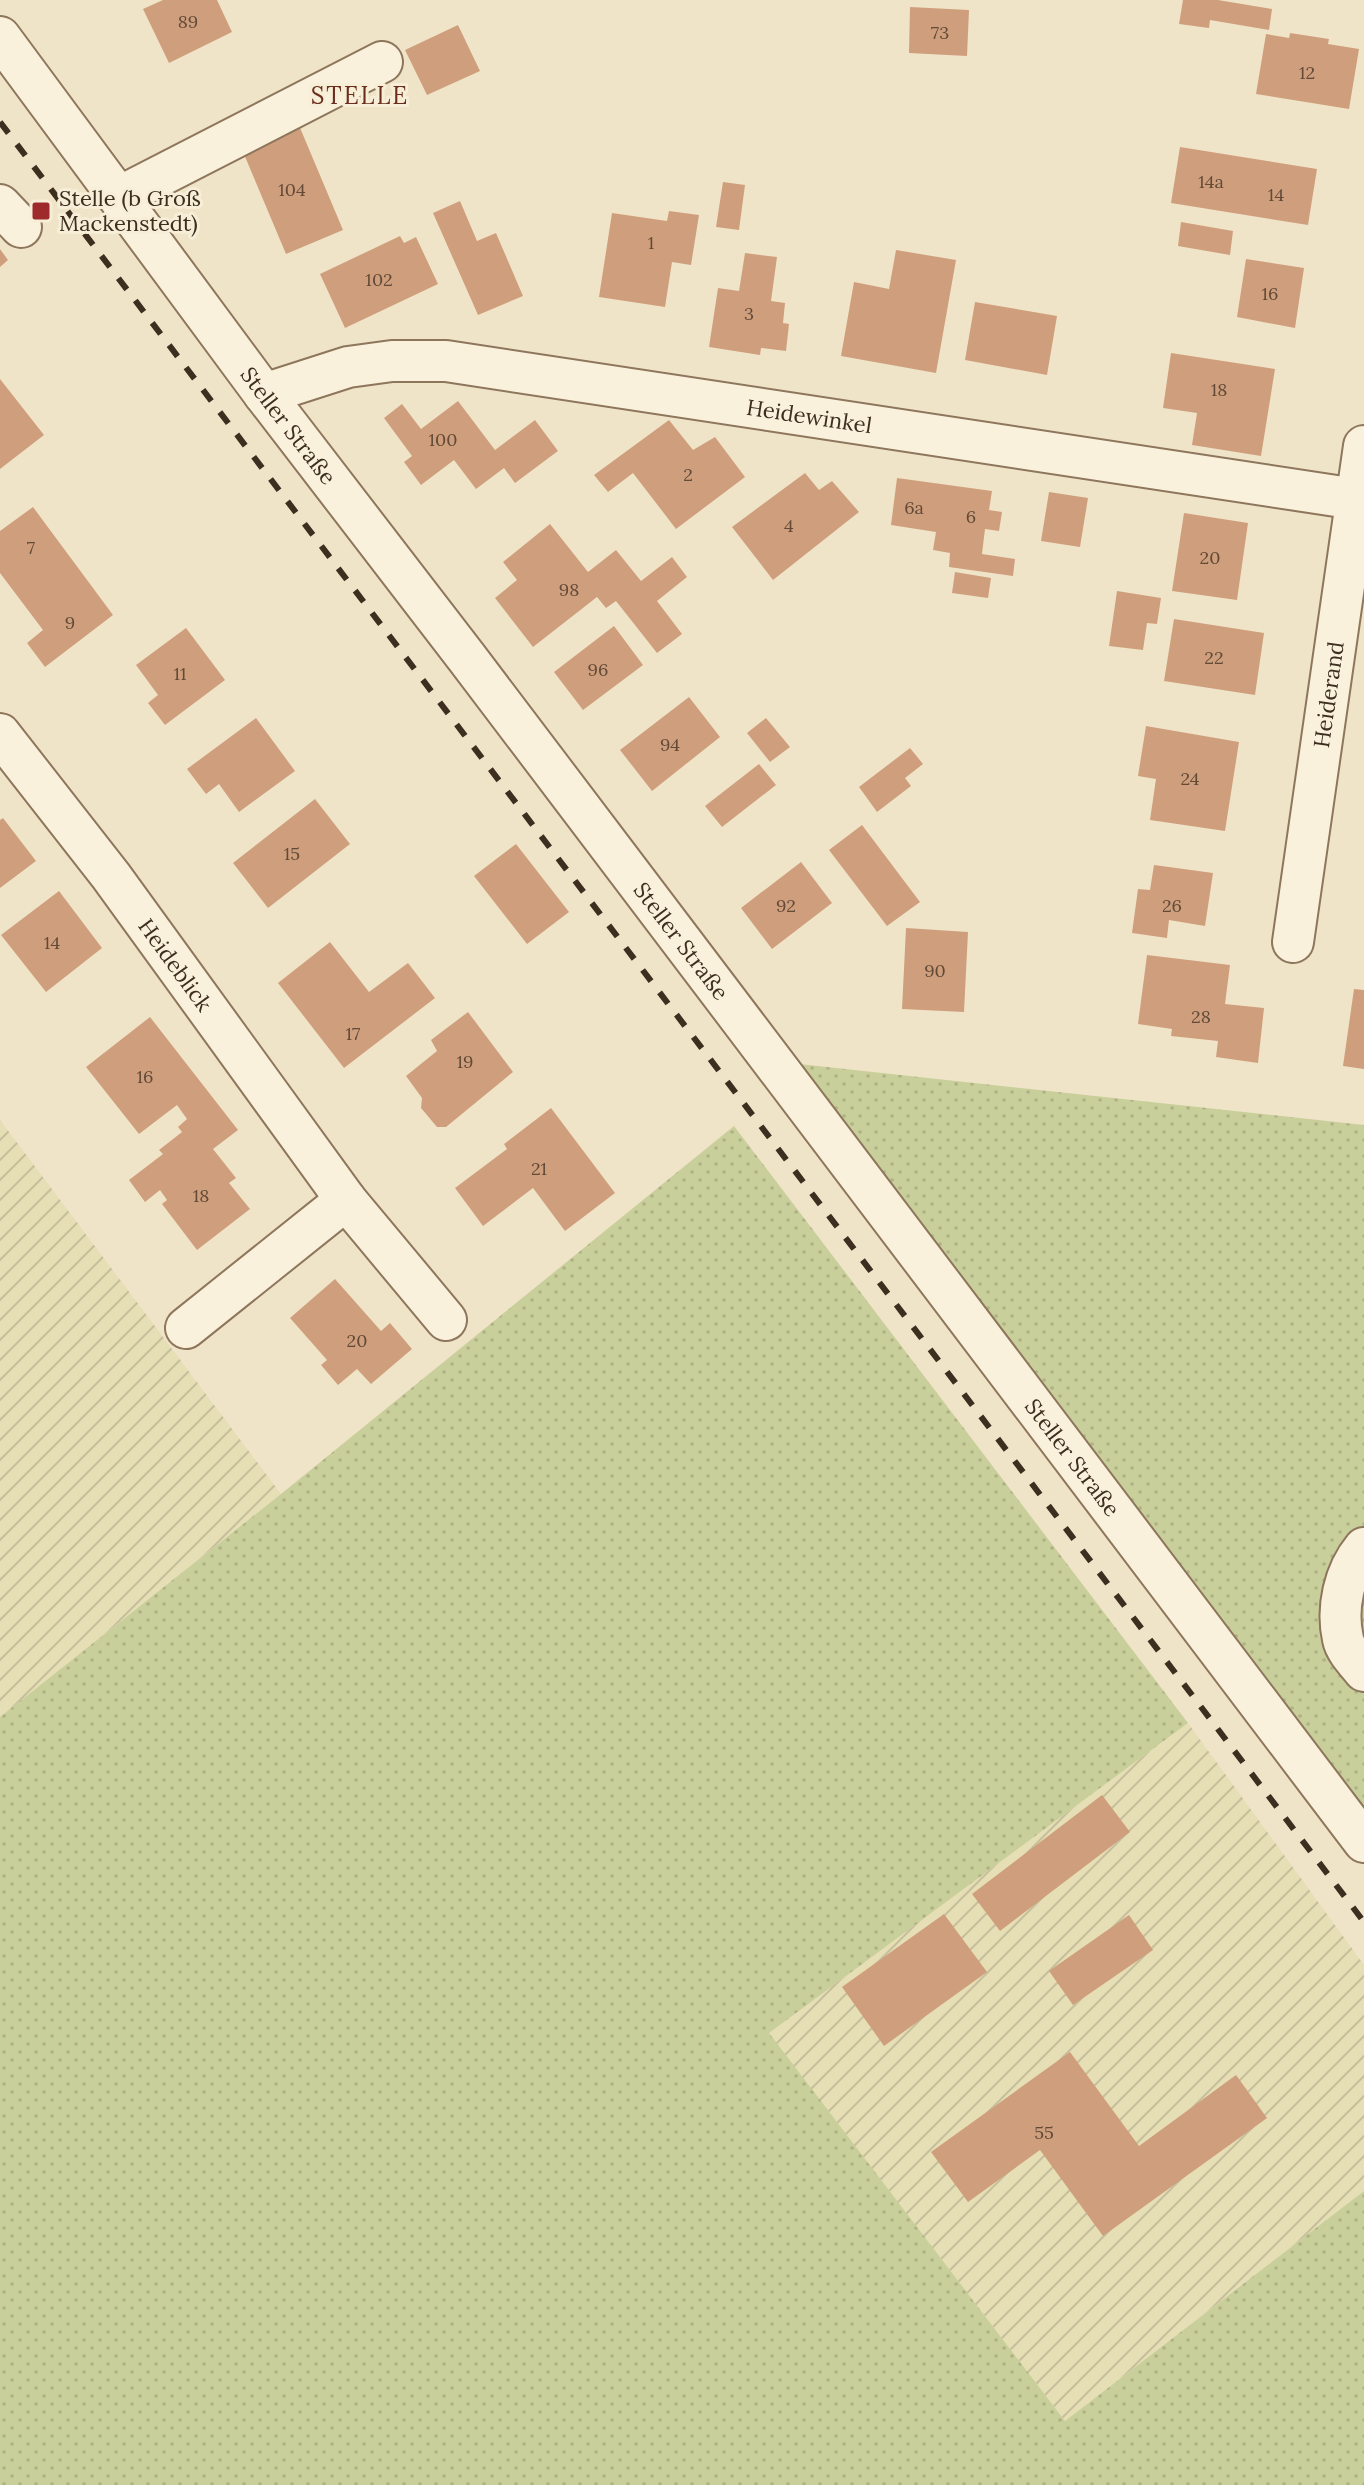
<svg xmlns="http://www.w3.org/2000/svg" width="1364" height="2485" font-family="Lora,serif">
  <defs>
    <pattern id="farmland-furrows" width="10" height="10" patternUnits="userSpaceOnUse" patternTransform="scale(2)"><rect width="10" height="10" fill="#e6deb5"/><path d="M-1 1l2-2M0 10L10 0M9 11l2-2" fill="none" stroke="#c6bf9b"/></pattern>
    <pattern id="grass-dots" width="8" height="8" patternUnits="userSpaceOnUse" patternTransform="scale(2)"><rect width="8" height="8" fill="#c9cf9b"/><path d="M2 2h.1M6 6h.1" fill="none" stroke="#aeb285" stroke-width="1.8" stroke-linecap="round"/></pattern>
  </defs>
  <rect width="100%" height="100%" fill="#f0e4c8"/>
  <path fill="url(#farmland-furrows)" d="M0 1120 281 1494 0 1717Z
    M1188 1723 1364 1965V2191L1065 2421 768 2033Z"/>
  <path fill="url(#grass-dots)" d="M790 1063 1364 1125V1807Z
    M734 1126 1188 1723 769 2033 1065 2421 1364 2191V2485H0V1717L281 1494Z"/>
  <path fill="#cf9f7d" d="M163 0H217L232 32 169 63 143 9Z
    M1183 0H1218L1272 9 1269 30 1210 20 1209 28 1179 24Z
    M910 7 969 10 967 56 909 53Z
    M458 25 480 71 427 95 405 50Z
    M1290 33 1329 39 1328 44 1359 49 1349 109 1256 94 1266 34 1289 38Z
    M298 123 343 230 286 254 241 147Z
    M1180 147 1317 169 1308 225 1171 203Z
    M723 182 745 185 739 230 716 227Z
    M460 201 477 241 496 233 523 296 478 315 433 213Z
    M669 211 699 215 691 265 672 262 665 307 599 297 612 213 667 221Z
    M1181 222 1233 231 1230 255 1178 246Z
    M400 236 404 243 416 237 438 284 345 328 320 274Z
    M0 249 8 260 0 267Z
    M896 250 956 260 936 373 841 356 854 282 889 289Z
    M745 253 777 257 771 301 785 303 783 323 789 324 786 351 761 348 760 355 709 347 718 288 739 291Z
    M1246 259 1304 268 1295 328 1237 317Z
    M975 302 1057 316 1047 375 965 360Z
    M1171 353 1275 369 1261 456 1192 445 1197 413 1163 408Z
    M0 379 44 435 0 469Z
    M458 401 495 450 535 420 558 451 515 483 504 468 476 489 454 460 421 485 404 462 412 456 384 418 402 404 421 429Z
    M669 420 693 450 715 437 745 477 676 529 633 473 608 492 594 475Z
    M805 473 819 490 832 481 859 512 773 580 732 527Z
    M897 478 992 491 989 510 1002 512 999 531 985 529 982 554 1015 559 1013 576 949 567 950 553 933 550 936 532 891 525Z
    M1049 492 1088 498 1080 547 1041 541Z
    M33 507 113 615 45 667 27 643 43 630 0 573V531Z
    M1184 513 1248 523 1237 600 1172 591Z
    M550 524 588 572 616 550 641 581 672 557 687 577 657 601 682 634 657 653 616 601 606 608 597 597 533 647 495 598 517 580 503 562Z
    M955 572 991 578 988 598 952 593Z
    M1117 591 1161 598 1157 624 1147 623 1143 650 1109 646Z
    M1174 619 1264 633 1255 695 1164 681Z
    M614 626 643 665 583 710 554 672Z
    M186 628 225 680 165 725 148 703 158 695 136 665Z
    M689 697 720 737 652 791 620 750Z
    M256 718 295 771 239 812 219 784 206 794 187 769Z
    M766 718 790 747 770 762 747 733Z
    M1146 726 1239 742 1225 831 1150 820 1156 779 1138 776Z
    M910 748 923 764 905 778 911 786 877 812 859 787Z
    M759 764 776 785 722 827 705 806Z
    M315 799 350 844 268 908 233 863Z
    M3 818 36 861 0 888V820Z
    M862 825 920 902 887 926 829 850Z
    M516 844 569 912 527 944 474 876Z
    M801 862 832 903 772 949 741 908Z
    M1154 865 1213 873 1205 926 1169 920 1167 938 1132 933 1138 889 1150 890Z
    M59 891 102 948 46 992 1 935Z
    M906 928 968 932 964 1012 902 1009Z
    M330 942 369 992 408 963 435 998 344 1068 278 983Z
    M1147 955 1230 965 1225 1004 1264 1008 1258 1063 1216 1057 1218 1041 1171 1036 1172 1029 1138 1024Z
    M1354 989 1364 990V1069L1343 1066Z
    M468 1012 513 1072 446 1127H437L421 1108 422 1098 406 1076 437 1051 431 1040Z
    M150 1017 238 1130 213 1149 236 1178 229 1183 250 1209 197 1250 162 1204 167 1200 160 1190 145 1202 129 1180 163 1154 159 1150 182 1132 178 1127 187 1119 177 1105 139 1134 86 1067Z
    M551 1108 615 1193 565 1231 533 1188 483 1226 455 1188 507 1149 504 1144Z
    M335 1279 381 1331 390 1323 412 1349 371 1384 357 1369 338 1385 321 1365 327 1360 290 1318Z
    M1102 1795 1130 1832 1000 1931 972 1894Z
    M944 1914 987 1972 884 2046 842 1987Z
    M1129 1915 1153 1950 1073 2005 1049 1971Z
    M1070 2052 1139 2146 1236 2075 1267 2118 1103 2236 1040 2150 968 2202 931 2152Z"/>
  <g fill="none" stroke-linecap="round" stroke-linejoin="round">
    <g stroke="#8d765c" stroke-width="44">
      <g id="minor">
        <path id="s1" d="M0 37 264 394 467 658 1364 1842"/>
        <path d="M119 197 382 62"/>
        <path d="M0 205 21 227"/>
        <path id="s2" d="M264 394 348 367 392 361H446L1356 499"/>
        <path id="s3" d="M0 734 111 876 346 1200 446 1320"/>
        <path id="s4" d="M1293 942 1364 446"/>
        <path d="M186 1328 346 1200"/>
        <path d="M1364 1548C1344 1572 1336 1608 1343 1639 1345 1650 1357 1662 1364 1671"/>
      </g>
    </g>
    <use href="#minor" stroke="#faf1dc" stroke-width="40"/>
    <path stroke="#3d2e20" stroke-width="6" stroke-dasharray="14 14" stroke-linecap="butt" d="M0 122 1364 1922"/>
  </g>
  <rect fill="#9e2a2b" stroke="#f7eed8" stroke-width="3" x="31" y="201" width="20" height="20" rx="4"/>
  <g text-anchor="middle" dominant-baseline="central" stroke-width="6" stroke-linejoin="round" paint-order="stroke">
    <g font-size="18" fill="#624a37">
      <text x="188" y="21">89</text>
      <text x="940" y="32">73</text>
      <text x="1307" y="72">12</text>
      <text x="1211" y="181">14a</text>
      <text x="292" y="189">104</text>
      <text x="1276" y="194">14</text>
      <text x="651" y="242">1</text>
      <text x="379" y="279">102</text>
      <text x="1270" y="293">16</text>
      <text x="749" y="313">3</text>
      <text x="1219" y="389">18</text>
      <text x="443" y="439">100</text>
      <text x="688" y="474">2</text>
      <text x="914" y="507">6a</text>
      <text x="971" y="516">6</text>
      <text x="789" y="525">4</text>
      <text x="31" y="547">7</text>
      <text x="1210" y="557">20</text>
      <text x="569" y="589">98</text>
      <text x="70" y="622">9</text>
      <text x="1214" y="657">22</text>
      <text x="598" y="669">96</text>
      <text x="180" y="673">11</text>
      <text x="670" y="744">94</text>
      <text x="1190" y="778">24</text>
      <text x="292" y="853">15</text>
      <text x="786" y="905">92</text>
      <text x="1172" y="905">26</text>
      <text x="52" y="942">14</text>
      <text x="935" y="970">90</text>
      <text x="1201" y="1016">28</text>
      <text x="353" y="1033">17</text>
      <text x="465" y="1061">19</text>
      <text x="145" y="1076">16</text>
      <text x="539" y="1168">21</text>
      <text x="201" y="1195">18</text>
      <text x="357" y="1340">20</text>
      <text x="1044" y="2132">55</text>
    </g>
    <g font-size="22" fill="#3d2e20" stroke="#f7eed8" text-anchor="start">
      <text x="59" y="198">Stelle (b Groß<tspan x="59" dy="25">Mackenstedt)</tspan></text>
    </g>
    <g font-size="22" fill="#3d2e20" stroke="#f7eed8">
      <text stroke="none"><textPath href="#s2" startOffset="554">Heidewinkel</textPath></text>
      <text stroke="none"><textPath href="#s1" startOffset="484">Steller Straße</textPath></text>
      <text stroke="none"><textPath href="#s4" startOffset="250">Heiderand</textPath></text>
      <text stroke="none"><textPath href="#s1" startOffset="1132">Steller Straße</textPath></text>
      <text stroke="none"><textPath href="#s3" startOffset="290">Heideblick</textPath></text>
      <text stroke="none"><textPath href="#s1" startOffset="1780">Steller Straße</textPath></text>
    </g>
    <g font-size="24" letter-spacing="2" fill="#6b2e1e" stroke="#f7eed8">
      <text x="360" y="95">STELLE</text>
    </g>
  </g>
</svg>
